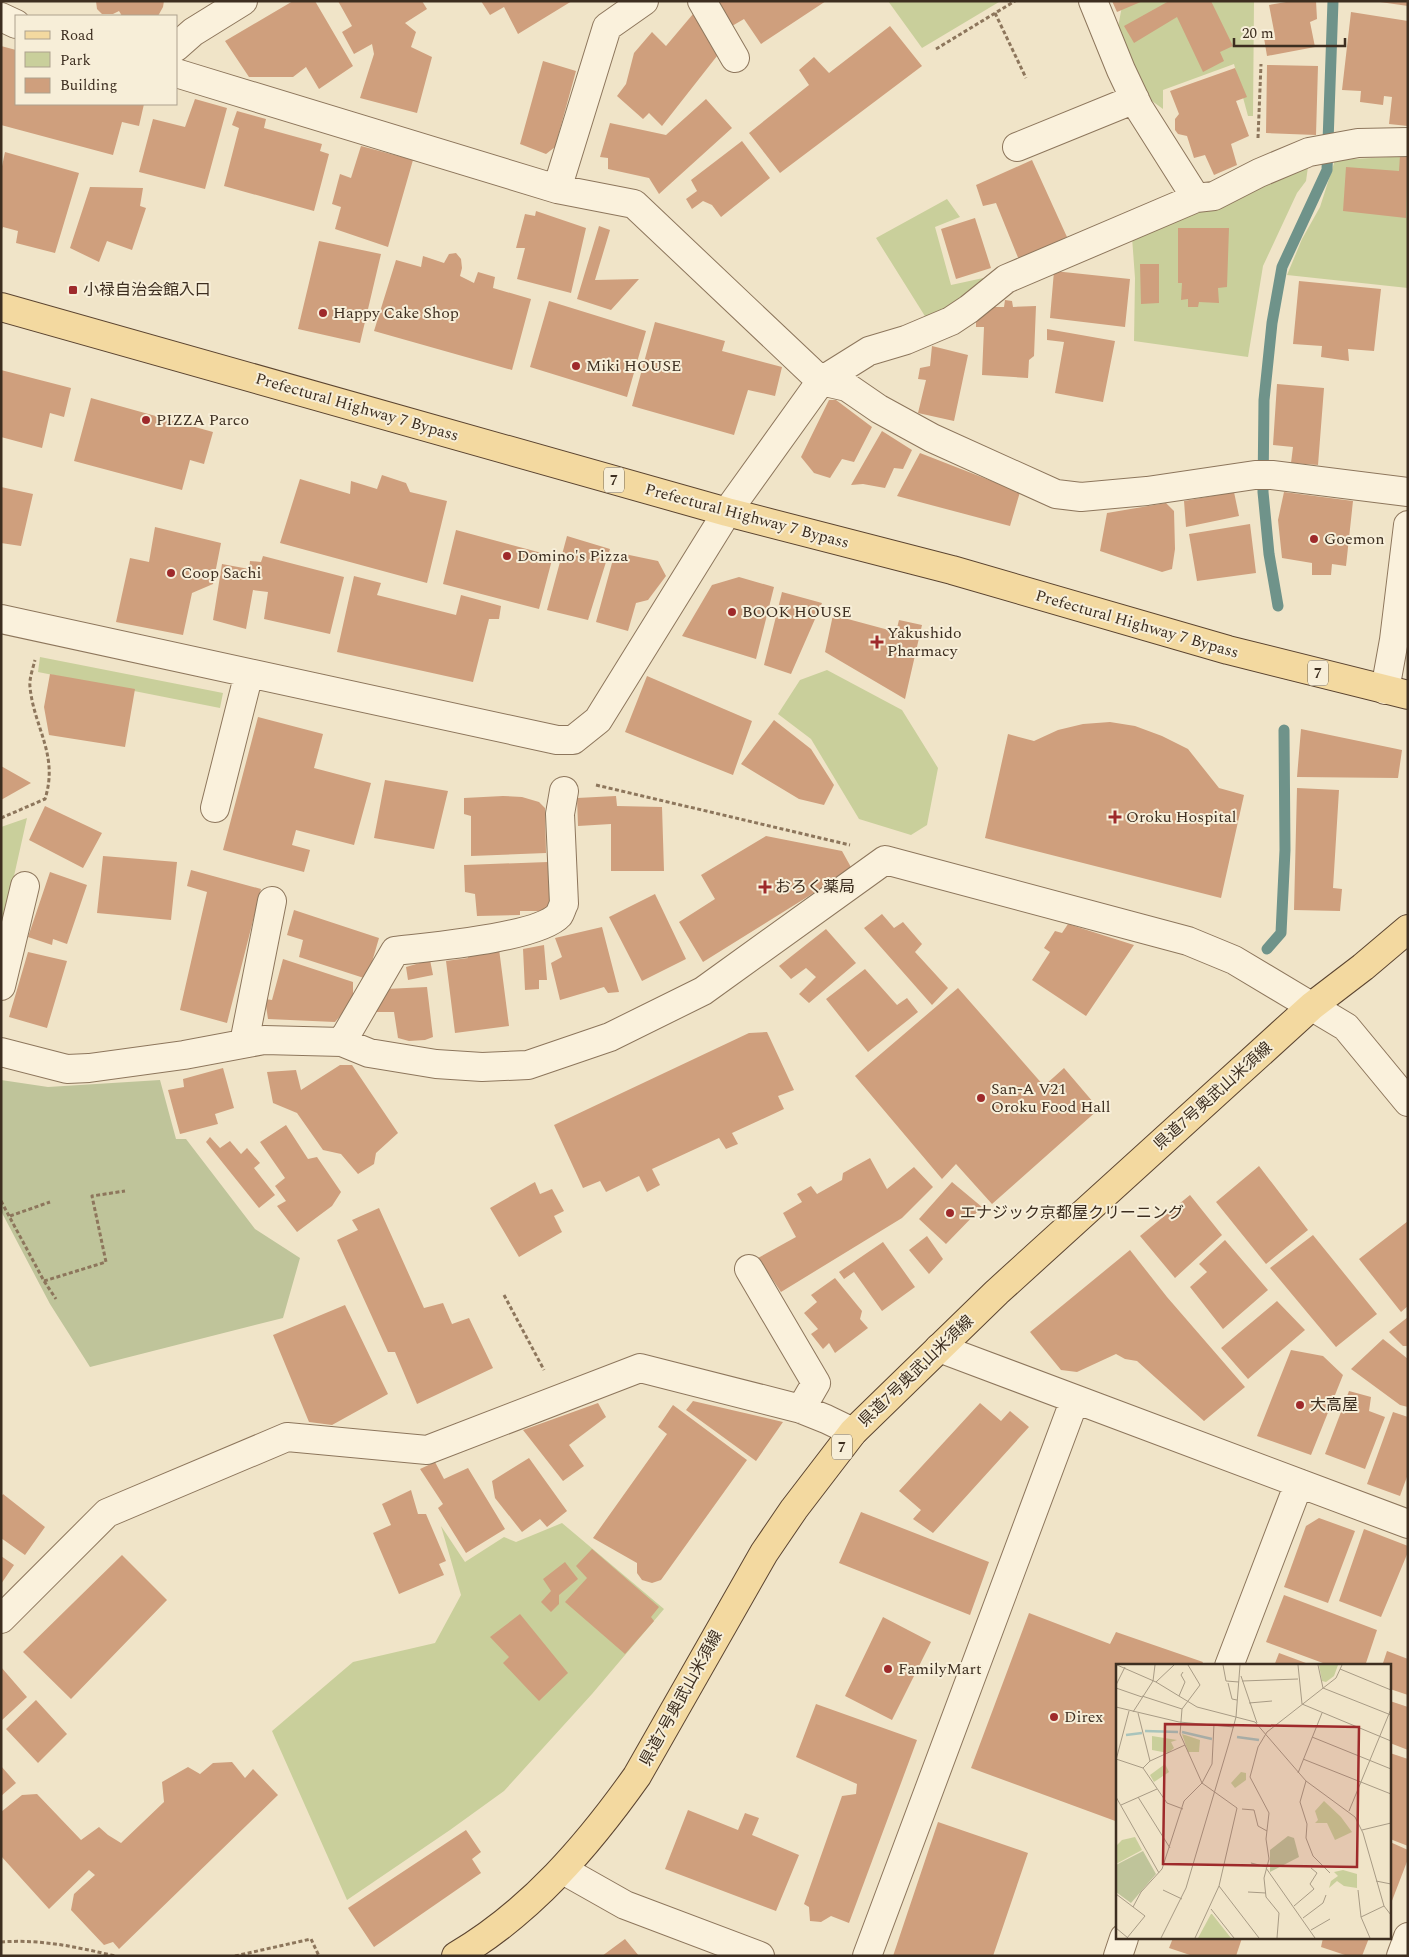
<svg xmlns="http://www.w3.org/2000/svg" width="1409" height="1957" font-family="Spectral,'Noto Sans JP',serif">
  <rect width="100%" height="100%" fill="#f0e4c8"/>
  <path fill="#c9cf9b" d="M888 1H999V2L922 48Z
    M1123 1H1254L1253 116H1248L1234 64 1163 90V109L1141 93 1117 32Z
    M1408 156V288L1287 275 1302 239 1320 207 1335 160Z
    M1308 167 1306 181 1297 193 1263 266 1248 357 1134 341 1135 278 1132 237Z
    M947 199 960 217 935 227 951 285 988 277 957 307 928 321 876 238Z
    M40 657 223 693 220 708 38 672Z
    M827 670 902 710 938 768 927 825 911 835 859 819 811 739 778 714 800 680Z
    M27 818 1 934V827Z
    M562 1523 664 1609 592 1694 504 1791 450 1830 347 1900 272 1731 353 1662 435 1643 461 1595 441 1526 465 1562 504 1537 516 1542Z"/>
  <path fill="#bfc49a" d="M1 1080 48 1087 160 1080 176 1139H186L255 1229 300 1258 283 1318 90 1367 50 1304 1 1211Z"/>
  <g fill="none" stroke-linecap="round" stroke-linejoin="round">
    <path stroke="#6f938a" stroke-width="11" d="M1278 606 1269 554 1263 492 1264 400 1272 323 1282 267 1327 170 1333 1
      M1267 949 1281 933 1285 850 1284 730"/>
  </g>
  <path fill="#cf9f7d" d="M96 1H164L163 7 158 16H122L119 11 113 14H102L97 9Z
    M293 1H315L353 66 319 89 306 67 293 77H249L225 41Z
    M338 1H422L427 9 405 23 416 32 411 47 432 57 417 113 360 98 374 54 372 44 354 54 342 32 352 26Z
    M481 1H572L518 34 504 7 490 15Z
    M717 1H826L761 44 744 19 732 26Z
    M1112 1H1143L1117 12Z
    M1169 1H1211L1233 46 1220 52 1224 61 1203 72 1177 17 1134 43 1124 26Z
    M1292 1H1316L1317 19 1310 22 1315 47 1267 56 1264 38 1275 36 1269 5Z
    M1380 1H1408V6L1380 2Z
    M1351 12 1408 21V126L1389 124 1392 97 1384 96 1383 105 1360 102 1361 91 1342 90Z
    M693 14 717 56 662 126 649 113 643 119 617 96 626 84 634 53 652 32 666 46Z
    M890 26 922 66 780 173 749 133 809 85 799 70 814 57 829 73Z
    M1 46 16 50V104H144L139 126 122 122 113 155 1 125Z
    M543 61 576 71 555 147 546 154 520 144Z
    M1267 65 1318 66 1316 135 1266 133Z
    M1235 68 1247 97 1236 101 1249 136 1231 144 1237 165 1214 175 1205 155 1194 158 1187 136 1178 134 1175 130V119L1179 114 1170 91Z
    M195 99 227 108 205 189 139 172 153 119 185 127Z
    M706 99 732 128 659 194 649 178 608 169V158L600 157 610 123 666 135Z
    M237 111 266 119 264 128 322 144 320 151 329 154 314 211 224 186 239 128 232 125Z
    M742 141 770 178 721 217 712 205 703 201 692 209 686 199 697 191 691 180Z
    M361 146 413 160 388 247 335 229 341 207 332 204 340 174 351 178Z
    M5 152 79 173 55 253 16 243 18 231 3 227 1 232V171Z
    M1400 155H1408L1406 218 1343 211 1346 167 1399 171Z
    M1032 160 1067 237 1019 260 996 203 983 206 976 185Z
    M90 187 143 188 140 206 146 208 132 250 107 241 99 262 70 248Z
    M536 211 586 228 571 293 517 279 525 248H516L525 214 535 216Z
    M975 218 991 268 956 279 941 229Z
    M599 226 610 230 595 280 639 279 611 310 577 299Z
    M1178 228H1229L1227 287 1218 288 1219 303 1199 302 1198 307H1188V299L1181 300 1182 283H1178Z
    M319 241 381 254 360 343 298 329Z
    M456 253 461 259 462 268 460 276 474 283 478 272 495 277 493 288 531 299 512 370 374 331 396 260 421 267 423 256 444 263 449 254Z
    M1140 264H1159V303L1141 304Z
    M1054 271 1130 279 1125 327 1050 318Z
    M1299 281 1381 289 1374 351 1348 349 1349 361 1321 357 1322 346 1293 344Z
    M1005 300 1012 301 1013 307 1036 306 1034 356 1029 360 1028 378 982 375 984 327H976V320L991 307H1004Z
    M549 301 646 331 627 397 530 367Z
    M655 322 725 341 722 351 782 367 775 396 748 390 734 435 632 406Z
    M1047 329 1115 341 1103 402 1055 393 1064 342 1047 340Z
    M932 346 968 355 954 421 918 413 926 380 918 379 920 368 930 366Z
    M1 370 71 388 64 417 50 413 42 448 1 437Z
    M1277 384 1324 388 1318 465 1291 463 1293 447 1273 445Z
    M91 398 213 432 204 464 190 460 182 490 74 461Z
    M829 400H836L872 427 854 462 842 459 830 478 814 473 801 457Z
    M882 431 912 450 903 469 894 468 885 488 863 484 851 485Z
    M920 453 1020 492 1010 526 897 496Z
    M382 475 406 483 410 492 447 501 427 583 280 543 300 479 350 494 351 481 377 489Z
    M1 487 33 494 21 546 1 543Z
    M1234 492 1239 516 1186 527 1184 501Z
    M1284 492 1353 501 1346 566 1332 564 1331 575H1312V563L1282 558 1278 520Z
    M1166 503 1174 511 1175 549 1172 569 1162 572 1100 551 1107 513Z
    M1250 524 1256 573 1197 581 1189 534Z
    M155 527 221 543 213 584 192 593 183 635 116 622 130 558 149 562Z
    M456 530 553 556 539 609 443 584Z
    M567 536 610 549 588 620 547 610Z
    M615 552 658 561 666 576 648 600 636 603 628 631 596 622Z
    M263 556 344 577 330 634 264 619 268 592 253 590 246 629 213 620 222 564 249 569 250 561 261 562Z
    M354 576 381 583 377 595 456 615 461 595 501 606 499 619H489L473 682 337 652Z
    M739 577 774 587 756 659 682 636 712 585Z
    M782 592 822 603 791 674 764 665Z
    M833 615 896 632 899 620 922 625 905 699 825 652Z
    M50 674 135 689 125 747 49 735 44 707Z
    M647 676 752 721 733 775 625 732Z
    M258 717 323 734 314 768 371 783 354 845 296 830 292 845 310 850 304 872 223 850Z
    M774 720 811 749 834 785 824 805 799 799 741 764Z
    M1110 722 1135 726 1162 736 1188 749 1219 788 1244 795 1221 898 985 838 1008 734 1034 741 1058 730 1083 724Z
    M1301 729 1402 750 1398 778 1297 777Z
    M1 766 31 783 1 800Z
    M385 780 448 791 434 849 374 838Z
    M1297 788 1339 790 1333 888 1342 889 1340 911 1294 910Z
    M503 796 522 797 539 802 545 808 546 853 471 856V816L464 814V798Z
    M616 796 617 806 662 807 664 871H611V824L578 826 577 798Z
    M45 806 102 833 83 868 29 840Z
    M766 836 842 851 852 869 703 962 679 922 715 899 701 875Z
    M103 856 177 862 171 920 97 913Z
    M548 862 550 911H520V915L477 916 475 894 465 892 464 865Z
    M191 870 261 889 227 1023 180 1010 207 892 187 886Z
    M50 872 87 885 67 944 53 939 52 945 28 937Z
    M655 894 686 959 642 981 609 917Z
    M294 910 379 938 367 979 299 957 303 940 287 935Z
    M882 914 894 928 903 922 922 944 915 952 948 988 932 1005 864 928Z
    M1068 924 1134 945 1086 1016 1032 980 1050 952 1044 948 1055 931 1062 933Z
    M602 927 619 992 608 993 604 987 560 1000 551 963 562 957 555 938Z
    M826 929 856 963 809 1003 799 994 816 977 806 968 791 979 779 966Z
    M544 945 547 980H539V989L525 990 523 949Z
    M499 949 509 1026 455 1033 446 961 468 958 467 952Z
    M28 952 67 961 47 1028 9 1017Z
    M283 959 353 982V995L355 999 335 1022 268 1019 265 999 272 1000Z
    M430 960 433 975 408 980 406 967Z
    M865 969 897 1005 907 998 918 1012 868 1052 826 999Z
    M427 987 433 1037 425 1040 409 1041 398 1038 394 1012H375L386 989Z
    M958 988 1044 1086 1064 1068 1099 1109 992 1204 956 1164 942 1179 855 1076Z
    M767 1032 794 1090 778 1096 784 1109 732 1133 738 1144 726 1149 719 1138 652 1169 660 1185 647 1192 639 1176 606 1192 600 1181 583 1188 554 1125 749 1033Z
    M340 1065H352L398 1133 376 1153 374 1164 358 1174 341 1154 323 1150 297 1113 273 1103 267 1072 296 1070 301 1090Z
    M223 1068 234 1108 215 1114 218 1124 180 1134 168 1090 184 1087 183 1079Z
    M286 1125 308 1159 317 1157 341 1192 332 1206 297 1232 277 1206 286 1201 275 1186 285 1178 260 1142Z
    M210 1137 220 1148 230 1141 241 1154 247 1148 260 1163 254 1168 275 1195 259 1208 206 1142Z
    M870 1158 887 1189 914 1167 933 1187 902 1218 781 1292 758 1258 796 1237 783 1213 802 1202 797 1194 811 1186 817 1194 842 1180 843 1173Z
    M1259 1166 1308 1230 1266 1264 1216 1202Z
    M535 1182 540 1194 552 1189 564 1211 554 1216 562 1232 519 1257 490 1208Z
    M952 1182 982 1207 946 1244 919 1219Z
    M1190 1195 1222 1235 1175 1278 1140 1236Z
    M379 1208 424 1308 443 1303 452 1324 469 1318 493 1368 417 1404 395 1352H388L337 1240 358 1230 352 1220Z
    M1408 1221V1306L1401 1312 1359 1259Z
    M1313 1235 1377 1314 1336 1347 1270 1268Z
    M927 1236 943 1259 929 1274 909 1250Z
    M1225 1240 1268 1290 1223 1329 1190 1287 1207 1272 1199 1264Z
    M883 1242 915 1287 882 1311 854 1272 844 1279 839 1272Z
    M1130 1250 1167 1297 1245 1387 1204 1421 1137 1361 1125 1359 1116 1354 1077 1372 1061 1370 1030 1332Z
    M835 1278 862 1311 860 1319 868 1328 835 1353 829 1343 823 1349 811 1334 818 1329 804 1313 817 1302 811 1295Z
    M1277 1301 1305 1330 1248 1379 1221 1348Z
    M345 1305 388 1394 332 1425 309 1422 273 1335Z
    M1408 1317V1346H1403L1389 1332Z
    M1383 1339 1408 1359V1407L1400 1405 1351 1369Z
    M1291 1350 1323 1356 1343 1375 1311 1455 1257 1436Z
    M1349 1391 1371 1397 1369 1411 1385 1417 1365 1469 1325 1454Z
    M693 1401 783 1422 756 1461 686 1410Z
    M598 1403 606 1417 569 1445 584 1466 563 1481 523 1430Z
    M980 1403 1001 1421 1010 1411 1029 1427 933 1533 913 1519 921 1510 899 1491Z
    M673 1405 747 1460 661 1580 652 1583 642 1580 637 1573V1563L593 1538 667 1434 658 1427Z
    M1393 1412 1408 1417V1474L1400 1496 1367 1484Z
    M529 1458 567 1511 547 1527 540 1519 522 1532 495 1498 492 1481Z
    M435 1462 444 1479 468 1468 505 1529 466 1553 438 1508 443 1504 420 1469Z
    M411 1490 418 1514H426L446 1561 439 1564 444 1575 399 1594 373 1533 391 1525 382 1504Z
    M3 1494 45 1527 25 1555 1 1538V1497Z
    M861 1512 989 1562 970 1615 839 1563Z
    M1319 1518 1355 1531 1328 1603 1284 1587 1306 1526Z
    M1364 1529 1408 1546V1552L1381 1617 1339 1601Z
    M592 1549 659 1607 651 1617 654 1621 625 1654 565 1602 587 1578 576 1566Z
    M122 1555 167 1600 71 1699 23 1652Z
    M1 1556 14 1565 1 1584Z
    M565 1562 578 1579 559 1595V1604L551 1612 541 1602 551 1591 543 1579Z
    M1284 1595 1377 1630 1365 1666H1331L1266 1642Z
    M1029 1613 1110 1644 1116 1632 1203 1662 1201 1666H1118V1822L971 1768Z
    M520 1614 568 1673 539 1701 503 1663 509 1657 490 1637Z
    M883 1617 931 1642 892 1720 845 1696Z
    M1387 1651 1408 1659V1695L1390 1689V1666H1382Z
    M1279 1653 1314 1666H1274Z
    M1 1667 27 1697 1 1721Z
    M36 1700 67 1734 38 1763 6 1729Z
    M1390 1701 1408 1707V1750L1390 1743Z
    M816 1704 917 1740 849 1923 831 1916 821 1922 810 1921 809 1907 804 1904 842 1796 856 1794 857 1784 796 1757Z
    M1390 1753 1408 1759V1846L1390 1839Z
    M232 1762 245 1778 253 1769 278 1795 119 1949 113 1942 104 1945 71 1910 74 1894 95 1875 89 1870 49 1909 1 1856V1812L22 1795 37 1794 81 1840 99 1827 108 1835 121 1843 164 1802 162 1782 188 1767 200 1774 213 1763Z
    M1 1766 16 1783 1 1796Z
    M688 1810 738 1830 745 1813 759 1818 752 1835 799 1855 776 1911 665 1869Z
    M938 1822 1028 1853 993 1956H893Z
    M466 1830 481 1852 472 1859 481 1873 374 1947 348 1908Z
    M1390 1842 1408 1850V1859L1390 1906Z
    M1173 1938H1242L1236 1956H1193L1169 1948Z
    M1323 1938H1369L1362 1956H1348L1321 1947Z
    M625 1939 639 1956H602Z"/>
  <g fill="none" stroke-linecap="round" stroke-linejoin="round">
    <g stroke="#8d765c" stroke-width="30">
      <path id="minor" d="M702 1 735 58
        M1093 1 1121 70 1139 108 1196 198
        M1 17 16 24
        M176 47 193 32 243 1
        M176 73 557 189 634 204 821 381 847 387 879 409 932 438 1056 494 1081 497 1147 491 1255 475H1272L1408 492
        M1017 147 1135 99
        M557 189 607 27 644 1
        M1 619 557 740H573L598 720 727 512 821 381 869 351 906 340 951 321 969 309 1006 279 1196 198 1214 196 1259 173 1309 152 1358 143 1408 142
        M1385 690 1394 640 1408 525
        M215 808 249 673
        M1 986 25 886
        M342 1042 395 951C428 947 538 938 559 915 561 912 562 907 564 904L560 814 564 791
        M244 1043 272 901
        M1 1052 67 1069 89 1068 184 1055 264 1040 342 1042 369 1053 436 1064 482 1067 528 1065 610 1037 703 991 885 860 1188 941 1234 960 1346 1027 1408 1102
        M749 1269 816 1383 801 1409
        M939 1348 1408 1524
        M1 1619 107 1513 287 1437 427 1450 640 1368 801 1409 826 1419 853 1432
        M1229 1666 1299 1483
        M563 1870 625 1905 760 1956
        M867 1956 1075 1399
        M1118 1956 1124 1938
        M1401 1956 1408 1937"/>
    </g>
    <g stroke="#5b4430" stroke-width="30">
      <path id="major" d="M1 307 727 512 952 570 1228 650 1408 695
        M456 1956C531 1912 588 1845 637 1776L764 1553 794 1509 853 1432 997 1292 1236 1075 1312 1006 1363 967 1408 929"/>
    </g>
    <path stroke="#8d765c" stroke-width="3" stroke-dasharray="4 2.5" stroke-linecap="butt" d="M995 13 1026 78
      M936 49 1015 1
      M1258 138 1261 64
      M596 785 850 845
      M1 818 45 799C59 755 34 728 30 687 29 679 33 668 35 660
      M1 1201 44 1281 56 1299
      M10 1216 50 1202
      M44 1281 106 1262 92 1196 125 1191
      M504 1295 544 1370
      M1 1942C41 1939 77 1947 115 1956
      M235 1956 311 1939 319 1956"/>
    <use href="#minor" stroke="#faf1dc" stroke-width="28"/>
    <use href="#major" stroke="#f3d9a0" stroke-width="28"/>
  </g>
  <g fill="#9e2a2b" stroke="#f7eed8" stroke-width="2">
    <rect x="68" y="285" width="10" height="10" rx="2.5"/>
    <circle cx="323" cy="313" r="5"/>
    <circle cx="576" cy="366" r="5"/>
    <circle cx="146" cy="420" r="5"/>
    <circle cx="1314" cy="539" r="5"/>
    <circle cx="507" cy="556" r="5"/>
    <circle cx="171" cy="573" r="5"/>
    <circle cx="732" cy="612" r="5"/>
    <path d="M874.5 634.5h5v5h5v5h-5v5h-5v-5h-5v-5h5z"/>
    <path d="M1112.5 809.5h5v5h5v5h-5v5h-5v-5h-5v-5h5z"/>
    <path d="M762.5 879.5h5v5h5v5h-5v5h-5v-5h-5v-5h5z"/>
    <circle cx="981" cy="1098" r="5"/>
    <circle cx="950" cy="1213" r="5"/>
    <circle cx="1300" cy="1405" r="5"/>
    <circle cx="888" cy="1669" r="5"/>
    <circle cx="1054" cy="1717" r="5"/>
  </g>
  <g text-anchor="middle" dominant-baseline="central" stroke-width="4" stroke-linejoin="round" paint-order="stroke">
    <g fill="#f7eed8" stroke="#756857" stroke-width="1">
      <rect x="604" y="467.5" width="20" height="25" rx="4"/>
      <rect x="1308" y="660.5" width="20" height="25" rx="4"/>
      <rect x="832" y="1434.5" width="20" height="25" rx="4"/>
    </g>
    <g font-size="15" font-weight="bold" fill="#3d2e20">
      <text x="614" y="480">7</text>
      <text x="1318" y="673">7</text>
      <text x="842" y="1447">7</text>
    </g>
    <g font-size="16" fill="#3d2e20" stroke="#f7eed8" text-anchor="start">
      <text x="83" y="290">小禄自治会館入口</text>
      <text x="333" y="313">Happy Cake Shop</text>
      <text x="586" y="366">Miki HOUSE</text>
      <text x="156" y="420">PIZZA Parco</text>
      <text x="1324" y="539">Goemon</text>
      <text x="517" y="556">Domino's Pizza</text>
      <text x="181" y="573">Coop Sachi</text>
      <text x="742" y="612">BOOK HOUSE</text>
      <text x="887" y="633">Yakushido<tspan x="887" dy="18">Pharmacy</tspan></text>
      <text x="1126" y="817">Oroku Hospital</text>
      <text x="775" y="887">おろく薬局</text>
      <text x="991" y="1089">San-A V21<tspan x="991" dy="18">Oroku Food Hall</tspan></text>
      <text x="960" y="1213">エナジック京都屋クリーニング</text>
      <text x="1310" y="1405">大高屋</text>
      <text x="898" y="1669">FamilyMart</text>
      <text x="1064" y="1717">Direx</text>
    </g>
    <g font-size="16" fill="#3d2e20" stroke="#f7eed8">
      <text transform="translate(357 407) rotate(16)">Prefectural Highway 7 Bypass</text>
      <text transform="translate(747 516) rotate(15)">Prefectural Highway 7 Bypass</text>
      <text transform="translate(1137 624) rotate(16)">Prefectural Highway 7 Bypass</text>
      <text transform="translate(1213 1096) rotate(-42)">県道7号奥武山米須線</text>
      <text transform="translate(916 1371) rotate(-44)">県道7号奥武山米須線</text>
      <text transform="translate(681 1698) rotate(-61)">県道7号奥武山米須線</text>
    </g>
  </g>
  <g transform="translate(1116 1664)">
    <rect width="275" height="275" fill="#f0e4c8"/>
    <path d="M203 1H222L218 12 210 18 206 17ZM66 70 84 76 83 88H72ZM36 72 61 76 55 78 58 84 52 89 36 86ZM49 100 53 108 38 118 34 111ZM125 108 130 109V116L119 124 115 119ZM208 137 225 153 236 168 219 176 211 159H199L202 156 199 147ZM19 173 26 186 0 200V182L6 176ZM227 206 241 210V224L228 222 221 217 213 224 215 217 222 212 218 208ZM95 250H96L115 274H82Z" fill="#c9cf9b"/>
    <path d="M172 172 178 174 183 193 154 208V186ZM27 187 40 210 15 239 0 228V201Z" fill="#bfc49a"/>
    <path fill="none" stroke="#a9c4bc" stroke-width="2.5" d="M29 67 62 68M66 68 96 75M10 71 26 69M121 73 143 76"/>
    <path fill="none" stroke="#a89b85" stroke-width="1" d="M1 1 40 18 81 43 139 58 190 117 239 153 247 169 268 242 275 251M72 1 84 21 66 45 64 70 86 119 121 144 103 222 79 274M107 1 110 17 123 18M182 1 186 40 275 77M202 1 207 24 275 51M224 5 275 26M125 12 141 59M126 17 182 15M40 18 58 1M112 19 116 35 121 36M0 21 9 3M0 24 26 33M26 32 66 45M63 32 69 18 65 11 67 8M133 39 156 37M0 43 63 58 118 63M17 48 37 17 39 1M22 49 34 97M196 73 275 105M0 95 27 104 51 139 67 145M187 95 275 130M0 96 13 47M27 104 34 97 69 81M182 109 206 49M190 117 184 138 191 160 190 174 197 192 214 209M0 133 43 209M22 133 54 184M5 141 41 125M126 145 138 146 142 162 151 167M233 147 275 45M246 166 275 159M135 199 151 203M150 204 199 274M260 217 275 220M103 222 143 274M47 226 66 235M242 226 245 253M132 228 150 229M0 230 29 252 11 274M178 242 198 225 194 220 201 209 195 204M17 243 25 228 46 205 68 137 86 119 96 100 98 60M95 245 118 274M187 254 207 239 210 231M0 264 12 274M195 266 214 255M45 274 70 224 113 79 120 53 124 1M161 274 163 249 150 233 148 214 153 195 150 175 153 149 134 113 142 83 151 68 220 14 226 1M254 274 245 253 268 242"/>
    <path fill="#9e2a2b" fill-opacity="0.15" stroke="#9e2a2b" stroke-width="2.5" d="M49 60 243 63 241 203 47 200Z"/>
    <rect width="275" height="275" fill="none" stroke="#3d2e20" stroke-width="2.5"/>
  </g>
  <rect width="1409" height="1957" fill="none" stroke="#3d2e20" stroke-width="5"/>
  <rect x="15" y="15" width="162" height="90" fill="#f7eed8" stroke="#ada18e"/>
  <rect x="25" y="31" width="25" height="8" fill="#f3d9a0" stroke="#ada18e"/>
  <text x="60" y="40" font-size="15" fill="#3d2e20">Road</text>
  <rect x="25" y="52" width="25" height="15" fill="#c9cf9b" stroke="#ada18e"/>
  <text x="60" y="65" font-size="15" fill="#3d2e20">Park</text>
  <rect x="25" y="78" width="25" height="15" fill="#cf9f7d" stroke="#ada18e"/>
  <text x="60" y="90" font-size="15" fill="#3d2e20">Building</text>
  <path d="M1234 38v8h111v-8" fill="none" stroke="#3d2e20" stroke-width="2.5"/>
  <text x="1242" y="38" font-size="15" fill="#3d2e20" stroke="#f7eed8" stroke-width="4" paint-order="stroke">20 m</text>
</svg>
